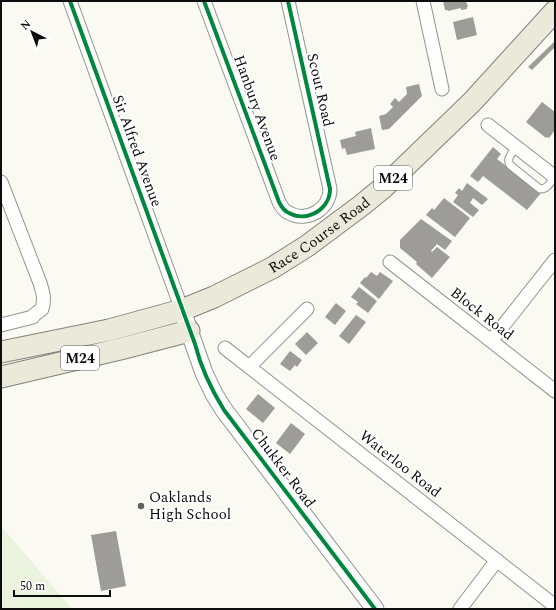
<svg xmlns="http://www.w3.org/2000/svg" width="556" height="610" font-family="Spectral,serif">
  <rect width="100%" height="100%" fill="#fafaf2"/>
  <path fill="#eaf3dd" d="M1 526 72 609H1Z"/>
  <path fill="#9d9c98" d="M443 1H466L468 7H467V9L461 10V8L448 11 447 10H445Z
    M473 17 477 35 457 40 453 22Z
    M555 41V47L532 70 528 67Z
    M419 84 422 96 389 129 382 130 379 116 386 114 393 107 390 104 395 98 399 102 407 94 406 87Z
    M542 102 555 112V130L549 138 547 137 546 138 526 122Z
    M371 128 375 149 347 155 345 148 342 149 340 140 356 136 355 132Z
    M493 147 501 154 497 159 541 193 527 210 483 176 478 182 470 176Z
    M467 183 488 199 482 205 473 198 470 203 479 210 473 217 453 202 458 195 455 193 459 188 462 191Z
    M444 198 470 218 455 237 426 215 432 208 434 210Z
    M421 219 452 241 445 250 437 244 431 251 432 252 437 247 450 257 432 278 416 264 417 262 400 248V240Z
    M371 272 377 276 380 272 393 281 379 299 360 283 365 277 366 278Z
    M359 287 377 301 368 313 356 304 358 302 351 297Z
    M336 303 346 311 335 325 325 317Z
    M356 315 366 322 349 344 339 336Z
    M307 332 318 343 306 355 295 344Z
    M290 351 302 360 297 367 295 365 290 371 280 364Z
    M258 394 275 408 263 423 246 409Z
    M291 423 305 434 290 454 276 443Z
    M116 531 126 586 101 591 91 535Z"/>
  <g fill="none" stroke-linecap="round" stroke-linejoin="round">
    <g stroke="#949490" stroke-width="9">
      <path id="service" d="M517 147C512 153 506 158 510 165L540 189C548 189 551 182 554 176"/>
    </g>
    <g stroke="#949490" stroke-width="15">
      <path id="minor" d="M70 1 182 310
        M204 1 279 202C281 206 284 211 289 213 307 223 330 209 330 189L288 1
        M423 1 442 89
        M488 125 555 177
        M1 182 40 283C43 293 45 298 42 309L34 315 33 317 1 325
        M390 262 555 391
        M491 341 555 260
        M225 348 555 606
        M249 367 307 309
        M460 609 497 560"/>
    </g>
    <g stroke="#949490" stroke-width="19">
      <path id="tertiary" d="M185 319 204 373 214 394 224 410 375 609"/>
    </g>
    <g stroke="#81817d" stroke-width="23">
      <g id="primary">
        <path id="s1" d="M1 352 109 330 182 310 214 297 272 268 307 246 362 205 384 187 472 102 555 11"/>
        <path d="M1 377 120 349 189 331"/>
      </g>
    </g>
    <use href="#service" stroke="#fefefd" stroke-width="7"/>
    <use href="#minor" stroke="#fefefd" stroke-width="13"/>
    <use href="#tertiary" stroke="#fefefd" stroke-width="17"/>
    <use href="#primary" stroke="#eae9da" stroke-width="21"/>
    <g stroke="#fff" stroke-width="6">
      <path id="cycleway" d="M70 1 195 344C201 368 211 389 224 410L375 609
        M204 1 279 202C281 206 284 211 289 213 307 223 330 209 330 189L288 1"/>
    </g>
    <use href="#cycleway" stroke="#00873e" stroke-width="4"/>
  </g>
  <circle fill="#60605d" stroke="#fff" stroke-width="1.5" cx="141" cy="506" r="4"/>
  <g text-anchor="middle" dominant-baseline="central" stroke-width="4" stroke-linejoin="round" paint-order="stroke">
    <g fill="#fff" stroke="#565656" stroke-width="1">
      <rect x="374" y="166" width="38" height="24" rx="3"/>
      <rect x="61" y="346" width="38" height="24" rx="3"/>
    </g>
    <g font-size="14" font-weight="bold" fill="#0d0d0d">
      <text x="393" y="178">M24</text>
      <text x="80" y="358">M24</text>
    </g>
    <g font-size="15" fill="#0d0d0d" stroke="#fff">
      <text transform="translate(320 90) rotate(77)">Scout Road</text>
      <text transform="translate(257 108) rotate(70)">Hanbury Avenue</text>
      <text transform="translate(137 151) rotate(70)">Sir Alfred Avenue</text>
      <text stroke="none"><textPath href="#s1" startOffset="343">Race Course Road</textPath></text>
      <text transform="translate(482 314) rotate(38)">Block Road</text>
      <text transform="translate(400 464) rotate(38)">Waterloo Road</text>
      <text transform="translate(283 468) rotate(53)">Chukker Road</text>
    </g>
    <g font-size="15" fill="#0d0d0d" stroke="#fff" text-anchor="start">
      <text x="149" y="497">Oaklands<tspan x="149" dy="17">High School</tspan></text>
    </g>
  </g>
  <rect width="556" height="610" fill="none" stroke="#0d0d0d" stroke-width="4"/>
  <g transform="translate(32 32) rotate(318)" stroke="#ffffff" stroke-width="3" paint-order="stroke">
  <path d="M0-3L7 15L0 10L-7 15Z" fill="#0d0d0d"/>
  <text y="-6" font-size="11" font-weight="bold" text-anchor="middle" fill="#0d0d0d">N</text>
  </g>
  <path d="M14 590v6h96v-6" fill="none" stroke="#0d0d0d" stroke-width="2"/>
  <text x="20" y="590" font-size="12" fill="#0d0d0d" stroke="#ffffff" stroke-width="3" paint-order="stroke">50 m</text>
</svg>
